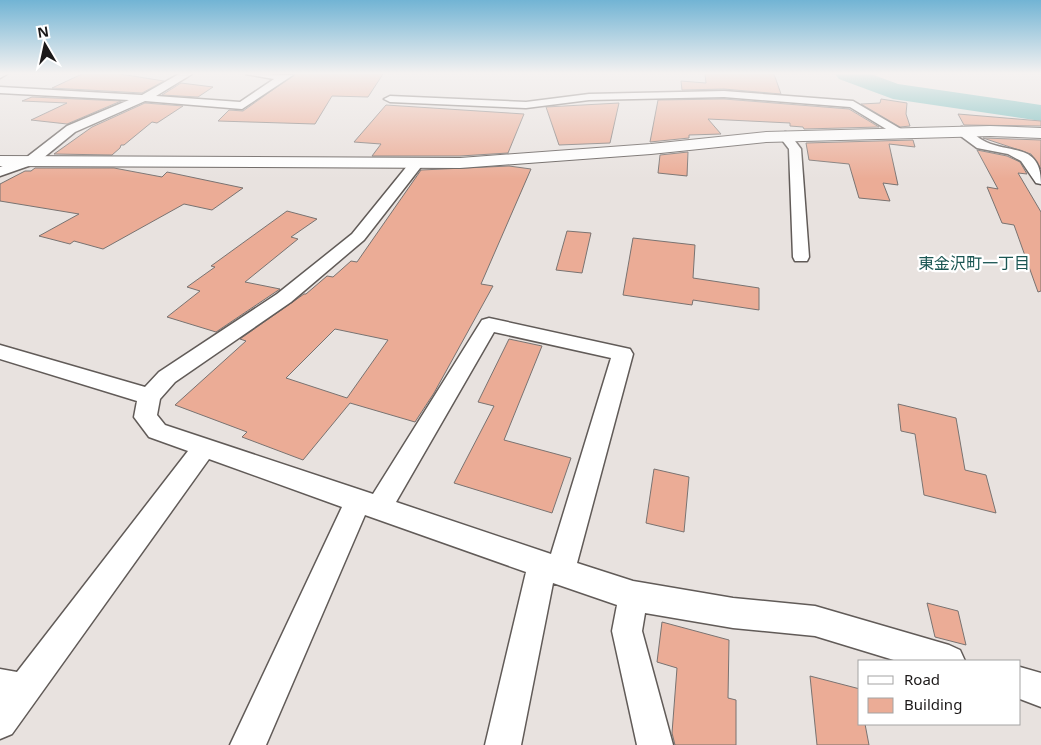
<svg xmlns="http://www.w3.org/2000/svg" width="1041" height="745" font-family="'Noto Sans','Noto Sans JP',sans-serif">
  <rect width="100%" height="100%" fill="#e8e2df"/>
  <path fill="#62b5b5" d="M910 93 1041 112V116L907 96Z"/>
  <g fill="none" stroke-linecap="round" stroke-linejoin="round">
    <path fill="#62b5b5" fill-rule="evenodd" d="M835 74H871L898 84 1041 105V121L893 99 839 79Z"/>
  </g>
  <path fill="#ebac96" stroke="#797371" fill-rule="evenodd" d="M82 74H120L164 81 142 93 52 88Z
    M295 74H383L368 97 332 96 315 124 218 121 229 110 243 111Z
    M705 74H774L781 94 724 89 682 90 681 81 706 83Z
    M181 83 213 87 198 97 162 95Z
    M32 97 121 101 67 124 31 120 67 103 22 101Z
    M724 99 849 109 879 127 804 129 803 127 790 126V123L708 119 721 134 689 135V138L650 142 658 100Z
    M881 99 907 103 906 114 910 126 900 127 861 104 880 103Z
    M145 103 183 106 157 123 152 122 124 145H121L120 148 112 155 54 154 92 127Z
    M619 103 610 143 559 145 546 107Z
    M386 105 524 114 508 153 460 156H372L381 144 354 142Z
    M958 114 1041 121V126L964 125Z
    M983 138 1041 140V169L1031 154Z
    M913 140 915 147 889 144 898 185 883 183 890 201 859 198 849 164 809 160 806 143Z
    M977 150 1007 156 1020 162 1027 174 1018 173 1041 212V291L1038 292 1014 225 1002 223 987 187 998 189Z
    M688 152 687 176 658 173 660 155Z
    M509 166 531 169 481 284 493 286 434 393 415 422 350 403 303 460 242 437 247 432 175 405 246 341 240 339 304 294H306L327 276 333 277 351 261 357 262 421 170ZM335 329 388 340 347 398 286 378Z
    M35 168H114L162 177 167 172 243 188 212 210 184 204 103 249 74 241 70 244 39 236 79 214 0 201V184L25 171H31Z
    M287 211 317 219 291 237 298 239 245 282 280 289 216 332 167 317 200 291 187 287 215 267 211 266Z
    M567 231 591 233 582 273 556 270Z
    M633 238 695 245 693 278 759 288V310L693 300 692 305 623 295Z
    M509 339 542 346 504 440 571 458 552 513 454 483 494 406 478 402Z
    M898 404 956 418 965 470 986 475 996 513 924 495 915 434 901 431Z
    M654 469 689 477 684 532 646 523Z
    M927 603 958 611 966 645 935 637Z
    M662 622 729 640 728 698 736 700V745H675L672 733 677 668 657 662Z
    M810 676 860 689V724H865L869 745H817Z"/>
  <g fill="none" stroke-linecap="round" stroke-linejoin="round">
    <g stroke="#615b58" stroke-width="3">
      <path id="street" d="M0 74H7L0 78Z
        M179 74H192L156 96 240 102 274 79 246 74 293 75 242 109 145 101 75 132 37 163 0 176V167L27 157 67 126 129 100 0 93V87L142 95Z
        M724 91 853 101 906 132 904 135H896L850 107 724 97 589 100 526 108 390 102 384 99 390 96 526 102 589 94Z
        M962 127C971 130 977 138 986 142 1012 154 1041 143 1041 184L1036 183 1021 161 1008 154 977 148 958 134 956 131 958 128Z
        M785 132 789 133 801 149 809 257 807 261H795L793 257 789 149 779 136Z
        M417 159 424 163 364 240 291 302 175 382 160 399 157 415 165 425 373 494 482 320 489 318 630 349 633 354 577 563 633 581 733 598 815 606 949 645 960 650 965 661H897L815 636 733 628 645 613 642 631 673 745H637L612 631 617 605 553 583 521 745H485L526 572 365 515 266 745H230L342 507 209 459 12 734 0 739V669L17 672 188 451 149 437 134 417 137 401 0 359V345L145 387 159 372 277 294 352 234 412 160ZM494 332 611 358 551 554 396 502Z
        M1020 667 1041 673V707L1020 699Z"/>
    </g>
    <g stroke="#615b58" stroke-width="2">
      <path id="secondary" d="M990 126 1041 128V138L990 136 766 142 651 154 460 168 0 166V156L460 158 651 144 766 132Z"/>
    </g>
    <use href="#street" fill="#fff" fill-rule="evenodd"/>
    <use href="#secondary" fill="#fff" fill-rule="evenodd"/>
  </g>
  <linearGradient id="sky" x2="0" y2="1"><stop stop-color="#72b4d4"/><stop offset="0.41" stop-color="#f5f2f1"/><stop offset="1" stop-color="#f5f2f1" stop-opacity="0"/></linearGradient>
  <rect width="1041" height="179" fill="url(#sky)"/>
  <g text-anchor="middle" dominant-baseline="central" stroke-width="4.5" stroke-linejoin="round" paint-order="stroke">
    <g font-size="16" fill="#1b5653" stroke="#fff">
      <text x="974" y="263">東金沢町一丁目</text>
    </g>
  </g>
  <rect x="858" y="660" width="162" height="65" fill="#ffffff" stroke="#a4a3a3"/>
  <rect x="868" y="676" width="25" height="8" fill="#ffffff" stroke="#a4a3a3"/>
  <text x="904" y="685" font-size="15" fill="#1c1919">Road</text>
  <rect x="868" y="698" width="25" height="15" fill="#ebac96" stroke="#a4a3a3"/>
  <text x="904" y="710" font-size="15" fill="#1c1919">Building</text>
  <g transform="translate(45 45) rotate(351)" stroke="#ffffff" stroke-width="4" paint-order="stroke">
  <path d="M0-4L9 19L0 12L-9 19Z" fill="#1c1919"/>
  <text y="-8" font-size="14" font-weight="bold" text-anchor="middle" fill="#1c1919">N</text>
  </g>
</svg>
